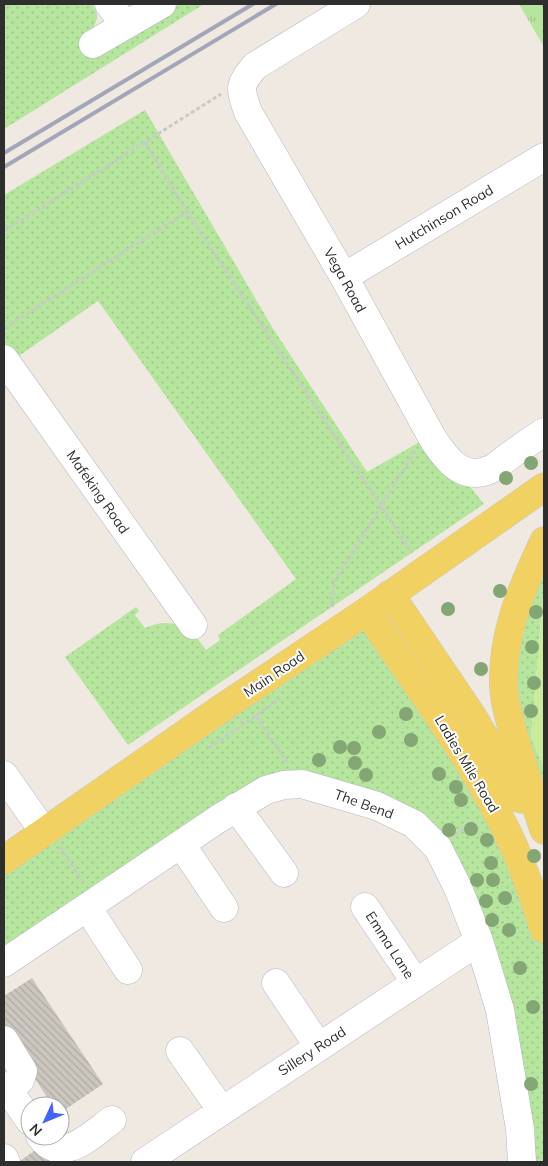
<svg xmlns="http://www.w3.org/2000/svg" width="548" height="1166" font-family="Mulish,sans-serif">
  <defs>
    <pattern id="grass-dots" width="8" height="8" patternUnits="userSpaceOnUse" patternTransform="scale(1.25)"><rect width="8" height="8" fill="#b6e59e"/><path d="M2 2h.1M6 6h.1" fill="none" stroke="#9dc588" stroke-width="1.8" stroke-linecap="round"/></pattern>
    <pattern id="park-tufts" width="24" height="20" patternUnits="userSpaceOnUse" patternTransform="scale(1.25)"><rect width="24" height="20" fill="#b6e59e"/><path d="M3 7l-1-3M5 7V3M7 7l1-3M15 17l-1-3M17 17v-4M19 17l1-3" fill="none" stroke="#9dc588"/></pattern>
    <pattern id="building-back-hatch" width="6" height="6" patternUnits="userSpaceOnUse" patternTransform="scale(1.25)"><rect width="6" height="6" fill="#cbc7bf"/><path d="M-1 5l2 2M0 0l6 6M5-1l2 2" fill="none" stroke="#afaba4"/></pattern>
  </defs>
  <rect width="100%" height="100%" fill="#efe9e1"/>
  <path fill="url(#grass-dots)" d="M4 4H92C100 14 98 22 90 32L98 53 180 4H204L4 129Z
    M145 110 272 327 367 472 423 440 468 484 484 504 128 745 65 657 136 607 139 611 135 615 145 628C162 620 179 621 194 634 198 638 202 645 206 650L220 640 218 635 296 579 98 301 13 360 4 348V195Z
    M544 541V585L531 738 544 767V830L504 692Z
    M367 611 412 677 544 929V1162H522L511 1076 438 848 302 784 4 963V863Z"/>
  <path fill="url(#park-tufts)" d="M519 4H544V47Z"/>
  <path fill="#c9ec9a" d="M544 585V767L531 738Z"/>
  <path fill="url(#building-back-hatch)" d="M32 978 103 1084 60 1113V1106H53L4 1032V996Z
    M41 1146 51 1162H21L20 1161Z"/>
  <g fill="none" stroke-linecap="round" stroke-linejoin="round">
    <g stroke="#b4b7c1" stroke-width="29">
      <path id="minor" d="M109 4 125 25
        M356 4 255 66C238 86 240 88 248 112L344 277 433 439C446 459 462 481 489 470 496 467 502 461 508 457 520 448 532 440 544 432
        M93 44 162 4
        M344 277 544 157
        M4 359 193 625
        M4 775 44 832
        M236 807 284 873
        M181 844 224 908
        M87 907 128 970
        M365 907 416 983
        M4 963 218 819 266 790 284 785 302 784 377 806 414 824 438 848 458 888 479 941 500 1010 520 1129 522 1162
        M276 983 319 1047
        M4 1040 23 1071 20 1080 7 1088
        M180 1051 222 1111
        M4 1091 7 1088 30 1121
        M40 1136C61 1166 91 1135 112 1120
        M4 1158 6 1162
        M145 1162 479 941"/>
    </g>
    <g stroke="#c9c9c9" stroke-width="29">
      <path id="major" d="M544 541C522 587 500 638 504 691 505 704 509 718 513 732 522 765 533 797 544 830
        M390 594 473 717 521 799
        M367 611C419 690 479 766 517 854 527 878 536 903 544 929
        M4 860 222 708 367 611 544 487"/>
    </g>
    <path stroke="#c9c9c9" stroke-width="3" stroke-dasharray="4 2.5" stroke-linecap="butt" d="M145 142 187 212
      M4 231 221 94
      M4 328 187 212 412 553
      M333 607 331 601 335 581 415 451
      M256 716 287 762
      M209 748 280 699
      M455 835 475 819
      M60 847 83 882"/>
    <use href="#minor" stroke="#fff" stroke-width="28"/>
    <use href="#major" stroke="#f2d163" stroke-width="28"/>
    <path stroke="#a3a6b8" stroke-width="4" d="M4 153 253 4
      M4 167 276 4"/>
  </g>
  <g fill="#84a574">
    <circle cx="531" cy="463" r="7"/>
    <circle cx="506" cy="478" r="7"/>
    <circle cx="500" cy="591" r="7"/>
    <circle cx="448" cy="609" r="7"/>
    <circle cx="536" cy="612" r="7"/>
    <circle cx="532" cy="647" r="7"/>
    <circle cx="481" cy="669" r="7"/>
    <circle cx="534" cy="683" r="7"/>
    <circle cx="531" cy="711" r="7"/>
    <circle cx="406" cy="714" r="7"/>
    <circle cx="379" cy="732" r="7"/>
    <circle cx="411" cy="740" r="7"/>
    <circle cx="340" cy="747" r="7"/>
    <circle cx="354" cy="748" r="7"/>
    <circle cx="319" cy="760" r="7"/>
    <circle cx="355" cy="763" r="7"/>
    <circle cx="439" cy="774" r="7"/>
    <circle cx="366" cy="775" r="7"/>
    <circle cx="456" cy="787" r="7"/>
    <circle cx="461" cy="800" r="7"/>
    <circle cx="471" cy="829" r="7"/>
    <circle cx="449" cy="830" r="7"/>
    <circle cx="487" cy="840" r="7"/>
    <circle cx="534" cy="856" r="7"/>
    <circle cx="491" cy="863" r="7"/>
    <circle cx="477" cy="880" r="7"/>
    <circle cx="493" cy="880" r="7"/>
    <circle cx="505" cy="898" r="7"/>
    <circle cx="486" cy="901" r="7"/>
    <circle cx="492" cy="920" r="7"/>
    <circle cx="509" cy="930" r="7"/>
    <circle cx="520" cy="968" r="7"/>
    <circle cx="533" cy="1007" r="7"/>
    <circle cx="531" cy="1084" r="7"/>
  </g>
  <g text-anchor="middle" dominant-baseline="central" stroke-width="4" stroke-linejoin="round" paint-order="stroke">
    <g font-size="14" fill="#2e2e2e" stroke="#fff">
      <text transform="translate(444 217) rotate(-31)">Hutchinson Road</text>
      <text transform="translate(345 280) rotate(61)">Vega Road</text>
      <text transform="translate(98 492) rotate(55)">Mafeking Road</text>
      <text transform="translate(274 674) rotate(-34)">Main Road</text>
      <text transform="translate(467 764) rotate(59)">Ladies Mile Road</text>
      <text transform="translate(364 804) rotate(20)">The Bend</text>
      <text transform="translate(390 945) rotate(57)">Emma Lane</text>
      <text transform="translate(312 1051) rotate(-33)">Sillery Road</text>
    </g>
  </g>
  <rect width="548" height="1166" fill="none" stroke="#2e2e2e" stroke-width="10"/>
  <g transform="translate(45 1121) rotate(226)"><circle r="24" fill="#ffffff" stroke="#ababab"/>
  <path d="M0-4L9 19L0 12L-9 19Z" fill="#4264fb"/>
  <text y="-8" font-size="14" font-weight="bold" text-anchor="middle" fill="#2e2e2e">N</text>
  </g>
</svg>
